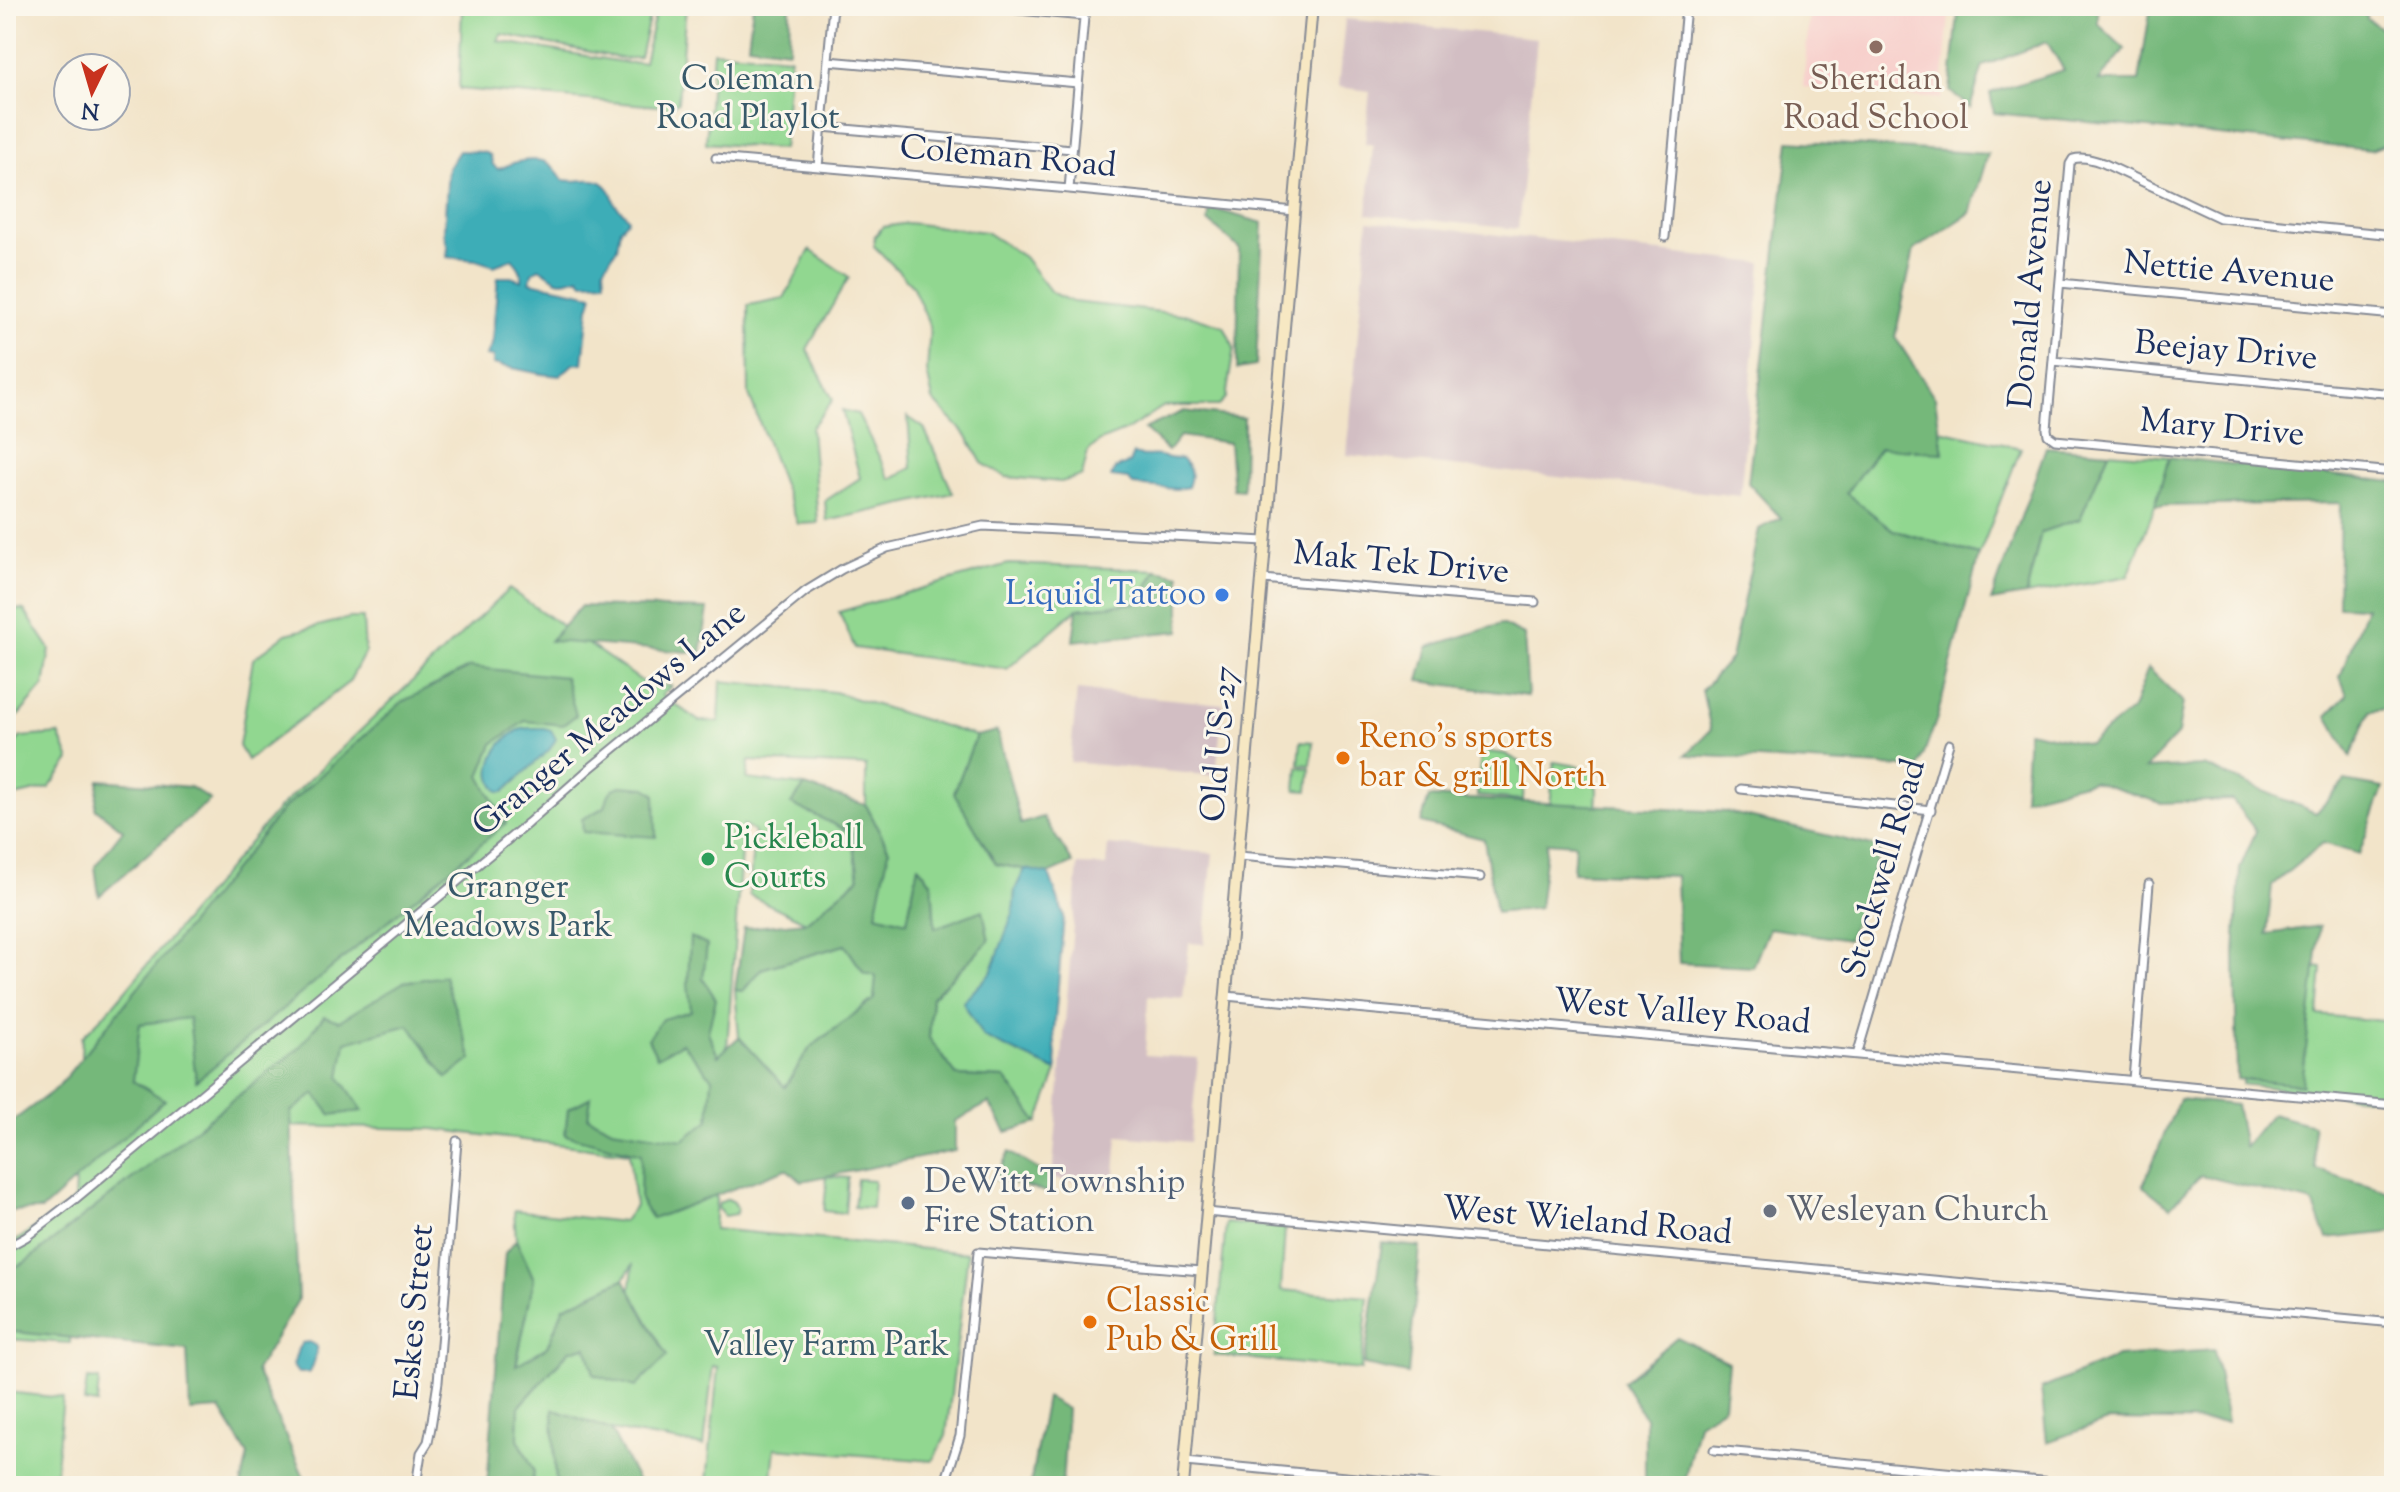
<svg xmlns="http://www.w3.org/2000/svg" width="2400" height="1492" font-family="'Sorts Mill Goudy',serif">
  <rect width="100%" height="100%" fill="#fbf7ec"/>
  <filter id="ink" filterUnits="userSpaceOnUse"><feTurbulence type="fractalNoise" baseFrequency=".0125" numOctaves="2"/><feDisplacementMap in="SourceGraphic" scale="16" xChannelSelector="R" yChannelSelector="G"/><feConvolveMatrix kernelMatrix="1 2 1 2 8 2 1 2 1" color-interpolation-filters="sRGB"/></filter>
  <filter id="wash" filterUnits="userSpaceOnUse"><feTurbulence type="fractalNoise" baseFrequency=".006" numOctaves="4" result="noise"/><feDisplacementMap in="SourceGraphic" scale="32" xChannelSelector="R" yChannelSelector="G"/><feGaussianBlur stdDeviation="1.8" result="paint"/><feColorMatrix in="noise" values="0 0 0 0 0 0 0 0 0 0 0 0 0 0 0 0 0 1.4 0 .05"/><feComposite in="paint" operator="in"/></filter>
  <g filter="url(#wash)">
    <rect width="100%" height="100%" fill="#f2e4c9"/>
    <path fill="#f7d0cc" d="M1810 6H1950L1941 99 1803 87Z"/>
    <path fill="#d2bec3" d="M1345 19 1537 38 1518 229 1367 214 1373 145 1365 143 1370 91 1338 87Z
      M1368 221 1762 263 1740 496 1347 455Z
      M1077 690 1223 704 1216 776 1070 762Z
      M1108 845 1213 853 1204 944 1189 943 1183 999 1148 996 1145 1055 1198 1058 1190 1142 1118 1136 1114 1186 1052 1179 1078 865 1106 866Z"/>
    <path fill="#91d790" stroke="#568377" stroke-width="2" d="M462 6H652L640 57 625 59 501 34 498 41 628 63 644 62 657 6H686L678 102 669 107 459 89Z
      M713 51 790 57 783 149 706 143Z
      M908 223 986 232 1024 257 1051 292 1073 302 1189 315 1224 326 1234 348 1226 398 1218 406H1164L1127 430 1100 441 1088 451 1082 476 1061 482 1006 477 982 463 967 436 933 400 927 372 930 326 912 285 874 246V237L883 227Z
      M810 250 849 277 807 349 833 400 811 428 818 523 798 524 749 395 748 305 784 298Z
      M842 410 858 414 890 479 912 468 908 417 924 428 953 493 827 521 825 501 860 478Z
      M1940 430 2021 448 1979 555 1893 530 1846 493 1880 447 1943 453Z
      M2109 452 2169 457 2155 506 2128 576 2026 595 2041 532 2080 519Z
      M1008 564 1157 570 1138 603 1077 609 1007 669 855 648 839 612Z
      M509 589 646 684 671 686 662 695 699 721 719 722 721 681 834 692 976 736 954 793 996 864 1025 869 1015 890 1014 913 991 973 963 1002 983 1037 1057 1071 1038 1123 1005 1078 957 1076 929 1038 932 997 989 941 982 911 935 929 932 883 918 866 907 922 875 914 889 850 866 805V766L749 761 747 779 805 786 792 804 852 833 859 878 806 922 749 895 754 832 743 825 714 1229 968 1253 946 1436 932 1461 775 1448 771 1486 707 1482 718 1367 713 1366 704 1446 611 1430 553 1409 556 1486H532L534 1470 518 1439 519 1407 570 1350 587 1347 624 1358 633 1264 624 1279 564 1307 547 1347 516 1366 534 1279 516 1240 514 1210 623 1222 635 1206 629 1153 433 1129 228 1125 75 1261 70 1343 6 1339V1248L74 1200 82 1037 109 1010 278 809Z
      M6 608 24 610 50 649 44 686 6 730Z
      M350 618H363L365 652 349 682 247 760 239 746 253 659 286 634Z
      M59 734 70 760 49 788 6 798V752L21 737Z
      M1301 741 1313 742 1311 765 1299 764Z
      M1481 751 1505 754 1520 762 1524 778 1523 800 1477 796Z
      M1554 762 1578 766 1594 773 1597 790 1596 811 1550 807Z
      M1298 767 1310 768 1308 791 1296 790Z
      M845 945 864 973 877 976 874 999 810 1048 785 1088 739 1037 735 990 743 991 763 968Z
      M2253 962 2322 968 2318 1015 2394 1022V1101L2242 1084Z
      M827 1176 848 1178 845 1213 824 1211Z
      M857 1179 874 1180 872 1208 854 1207Z
      M728 1199 734 1202 737 1209 736 1214 724 1216 718 1209 719 1203Z
      M1226 1223 1285 1228 1281 1290 1368 1297 1361 1370 1214 1355Z
      M87 1379 99 1380 97 1404 84 1402Z
      M6 1392 63 1398 54 1486H6Z"/>
    <path fill="#74b87a" stroke="#48746c" stroke-width="2" d="M753 6H790L789 50 748 45Z
      M1959 6H2098V24L2125 49 2099 81H2139L2151 6H2366L2367 19 2394 36V141L2371 150 1994 113 1990 93 2064 70 2047 42 1983 66 1970 108 1950 91Z
      M1789 141 1988 154 1970 213 1914 250 1895 337 1935 398 1943 453 1880 447 1846 493 1893 530 1979 555 1937 718 1919 768 1686 755 1711 730 1702 690 1731 658 1759 529 1781 518 1748 483Z
      M1210 208 1263 223 1256 366 1237 369 1239 248 1208 221Z
      M1184 411 1244 418 1243 490 1233 489 1229 443 1180 436 1168 451 1144 429Z
      M2046 447 2109 452 2080 519 2041 532 2026 595 1991 601Z
      M2169 457 2394 482V708L2370 711 2351 757 2327 716 2347 695 2340 677 2366 607 2338 606 2340 503 2155 506Z
      M1157 570 1180 575V631L1073 641 1077 609 1138 603Z
      M581 606 708 609 701 653 550 641Z
      M1501 624 1524 635 1528 696 1419 681 1428 647Z
      M470 667 565 677 576 715 563 725 525 721 493 744 480 776 506 823 196 1081 189 1018 140 1024 133 1081 165 1100 42 1210 6 1211V1126L57 1088 282 810 402 702Z
      M2148 668 2183 702 2178 734 2145 769 2204 766 2316 813 2345 781 2383 788 2359 854 2323 843 2272 885 2267 934 2320 926 2302 1085 2237 1079 2235 953 2240 868 2256 831 2232 800 2161 803 2092 781 2024 798 2028 731 2089 744 2133 709Z
      M997 731 1021 824 1043 817 1073 863 1049 874 996 864 954 793 976 736Z
      M99 780 191 787 210 800 99 896 95 866 123 830 95 808Z
      M621 786 646 788 655 794 656 837 583 832 582 819 605 807C608 795 609 789 621 786Z
      M805 786 866 805 889 850 876 914 907 922 918 866 932 883 935 928 983 910 989 941 932 997 929 1038 957 1076 1005 1078 1038 1123 1006 1132 989 1103 955 1121V1151L802 1181 786 1169 652 1219 640 1200 641 1154 565 1135 568 1109 591 1097 588 1117 612 1129 683 1140 709 1120 712 1078 682 1043 657 1057 648 1039 662 1019 691 1011 688 984 690 937 707 945 703 979 716 999 708 1032 718 1056 739 1037 785 1087 810 1048 874 999 876 976 864 973 845 945 761 969 743 991 735 990 744 928 806 922 859 878 852 833 791 804Z
      M1429 797 1727 812 1881 848 1848 940 1769 928 1753 967 1679 963 1676 876 1573 872 1575 844 1547 842 1539 908 1496 913 1484 839 1421 823Z
      M444 976 472 1059 447 1078 409 1025 346 1042 340 1077 363 1111 331 1115 315 1094 291 1112 298 1300 256 1371 308 1486H241L248 1455 220 1409 190 1411 187 1350 6 1331V1270L24 1263 298 1049 324 1016 339 1021 404 982Z
      M2179 1099 2236 1105 2244 1147 2271 1114 2313 1125 2316 1170 2394 1193V1232L2327 1239 2313 1203 2201 1175 2170 1207 2143 1186Z
      M1009 1152 1049 1176 1050 1193 995 1179Z
      M516 1240 534 1279 516 1365 547 1347 564 1307 624 1279 667 1356 636 1387 594 1375 587 1347 570 1350 519 1407 518 1439 534 1470 532 1486H487L505 1253Z
      M1382 1243 1420 1247 1408 1374 1364 1365Z
      M1677 1337 1728 1362 1724 1406 1698 1423 1683 1486H1645V1418L1623 1382Z
      M2214 1350 2227 1422 2110 1420 2047 1442 2041 1389 2117 1357Z
      M1046 1397 1067 1409 1062 1486H1030Z
      M553 1409 611 1430 638 1482V1486H556Z"/>
    <path fill="#3dadb7" stroke="#2c6e8a" stroke-width="2" d="M459 151 483 152 490 155 493 165 498 169C506 168 509 163 517 162 542 157 551 160 563 180 582 184 598 171 611 192 613 196 613 201 615 204 620 211 625 211 628 219L620 229 617 248 604 268 605 281 583 282 579 277C554 285 559 280 539 268L532 273 530 282 593 295 589 308 583 363 573 364 560 376 541 374 493 364V357L486 356 492 345 498 277H511L522 281C523 273 518 265 512 259L494 266 476 260 447 257 448 248 444 232 448 168Z
      M1133 454C1145 458 1150 454 1160 456 1168 458 1173 459 1181 459 1191 467 1193 475 1188 487L1176 489 1133 485 1128 479 1111 477 1115 469 1129 463Z
      M544 728 551 730 556 739 550 749 504 792H499C480 773 496 742 519 730 525 727 536 728 544 728Z
      M1025 869 1049 874 1064 916 1054 1032 1057 1071 983 1037 963 1002 991 973 1013 913 1015 890Z
      M309 1342 316 1346C317 1354 314 1366 309 1373H298L293 1366 298 1349 302 1343Z"/>
  </g>
  <g filter="url(#ink)">
    <g fill="none" stroke-linecap="round" stroke-linejoin="round">
      <g stroke="#868a94" stroke-width="11">
        <path id="street" d="M976 6 1084 16
          M828 61 1078 83
          M822 127 1072 149
          M716 158 1069 189 1295 211
          M818 167 833 6
          M1069 189 1085 6
          M2394 235 2220 218 2103 163C2093 160 2083 156 2073 159L2070 164 2047 429 2048 435 2055 440 2394 472
          M1665 237 1686 6
          M2060 283 2394 315
          M2053 361 2394 394
          M1262 579 1535 602
          M1741 789 1931 810
          M1239 856 1480 877
          M1226 996 2394 1105
          M1857 1055 1949 744
          M2133 1080 2149 884
          M1206 1212 2394 1323
          M6 1248 26 1237 74 1200 528 823 589 769 806 591 842 569 887 548 983 526 1265 541
          M1714 1450 2094 1486
          M1185 1462 1441 1486
          M416 1486 421 1453 428 1442 431 1427 438 1382 457 1141
          M944 1486 960 1436 978 1252 1201 1271"/>
      </g>
      <g stroke="#868a94" stroke-width="14">
        <path id="secondary" d="M1183 1486 1312 6"/>
      </g>
      <use href="#street" stroke="#fff" stroke-width="7"/>
      <use href="#secondary" stroke="#f7e8c3" stroke-width="10"/>
    </g>
  </g>
  <circle fill="#8d6e63" stroke="#fbf7ec" stroke-width="3" cx="1876" cy="47" r="8"/>
  <circle fill="#3f7fe0" stroke="#fbf7ec" stroke-width="3" cx="1222" cy="595" r="8"/>
  <g fill="#e8710a" stroke="#fbf7ec" stroke-width="3">
    <circle cx="1343" cy="758" r="8"/>
    <circle cx="1090" cy="1322" r="8"/>
  </g>
  <circle fill="#2e9e5b" stroke="#fbf7ec" stroke-width="3" cx="708" cy="859" r="8"/>
  <circle fill="#5c6f8a" stroke="#fbf7ec" stroke-width="3" cx="908" cy="1203" r="8"/>
  <circle fill="#6b7280" stroke="#fbf7ec" stroke-width="3" cx="1770" cy="1211" r="8"/>
  <g text-anchor="middle" dominant-baseline="central" stroke-width="6" stroke-linejoin="round" paint-order="stroke">
    <g font-size="34" fill="#38596a" stroke="#fbf7ec">
      <text x="748" y="80">Coleman<tspan x="748" dy="39">Road Playlot</tspan></text>
      <text x="508" y="888">Granger<tspan x="508" dy="39">Meadows Park</tspan></text>
      <text x="826" y="1346">Valley Farm Park</text>
    </g>
    <g font-size="34" fill="#785e54" stroke="#fbf7ec">
      <text x="1876" y="80">Sheridan<tspan x="1876" dy="39">Road School</tspan></text>
    </g>
    <g font-size="34" fill="#1b2f5e" stroke="#fbf7ec">
      <text transform="translate(1008 158) rotate(5)">Coleman Road</text>
      <text transform="translate(2229 273) rotate(5)">Nettie Avenue</text>
      <text transform="translate(2032 294) rotate(-85)">Donald Avenue</text>
      <text transform="translate(2226 352) rotate(5)">Beejay Drive</text>
      <text transform="translate(2222 429) rotate(5)">Mary Drive</text>
      <text transform="translate(1401 564) rotate(5)">Mak Tek Drive</text>
      <text transform="translate(610 720) rotate(-40)">Granger Meadows Lane</text>
      <text transform="translate(1221 744) rotate(-85)">Old US-27</text>
      <text transform="translate(1885 869) rotate(-74)">Stockwell Road</text>
      <text transform="translate(1682 1013) rotate(5)">West Valley Road</text>
      <text transform="translate(1587 1222) rotate(5)">West Wieland Road</text>
      <text transform="translate(416 1312) rotate(-85)">Eskes Street</text>
    </g>
    <g font-size="34" fill="#366cbe" stroke="#fbf7ec" text-anchor="end">
      <text x="1206" y="595">Liquid Tattoo</text>
    </g>
    <g font-size="34" fill="#c56008" stroke="#fbf7ec" text-anchor="start">
      <text x="1359" y="738">Reno's sports<tspan x="1359" dy="39">bar &amp; grill North</tspan></text>
      <text x="1106" y="1302">Classic<tspan x="1106" dy="39">Pub &amp; Grill</tspan></text>
    </g>
    <g font-size="34" fill="#27864d" stroke="#fbf7ec" text-anchor="start">
      <text x="724" y="839">Pickleball<tspan x="724" dy="39">Courts</tspan></text>
    </g>
    <g font-size="34" fill="#4e5e75" stroke="#fbf7ec" text-anchor="start">
      <text x="924" y="1183">DeWitt Township<tspan x="924" dy="39">Fire Station</tspan></text>
    </g>
    <g font-size="34" fill="#5b616d" stroke="#fbf7ec" text-anchor="start">
      <text x="1786" y="1211">Wesleyan Church</text>
    </g>
  </g>
  <rect width="2400" height="1492" fill="none" stroke="#fbf7ec" stroke-width="32"/>
  <g transform="translate(92 92) rotate(185)"><circle r="38" fill="#fbf7ec" stroke="#a1a7b3" stroke-width="2"/>
  <path d="M0-6L14 30L0 20L-14 30Z" fill="#c8321e"/>
  <text y="-12" font-size="22" font-weight="bold" text-anchor="middle" fill="#1b2f5e">N</text>
  </g>
</svg>
